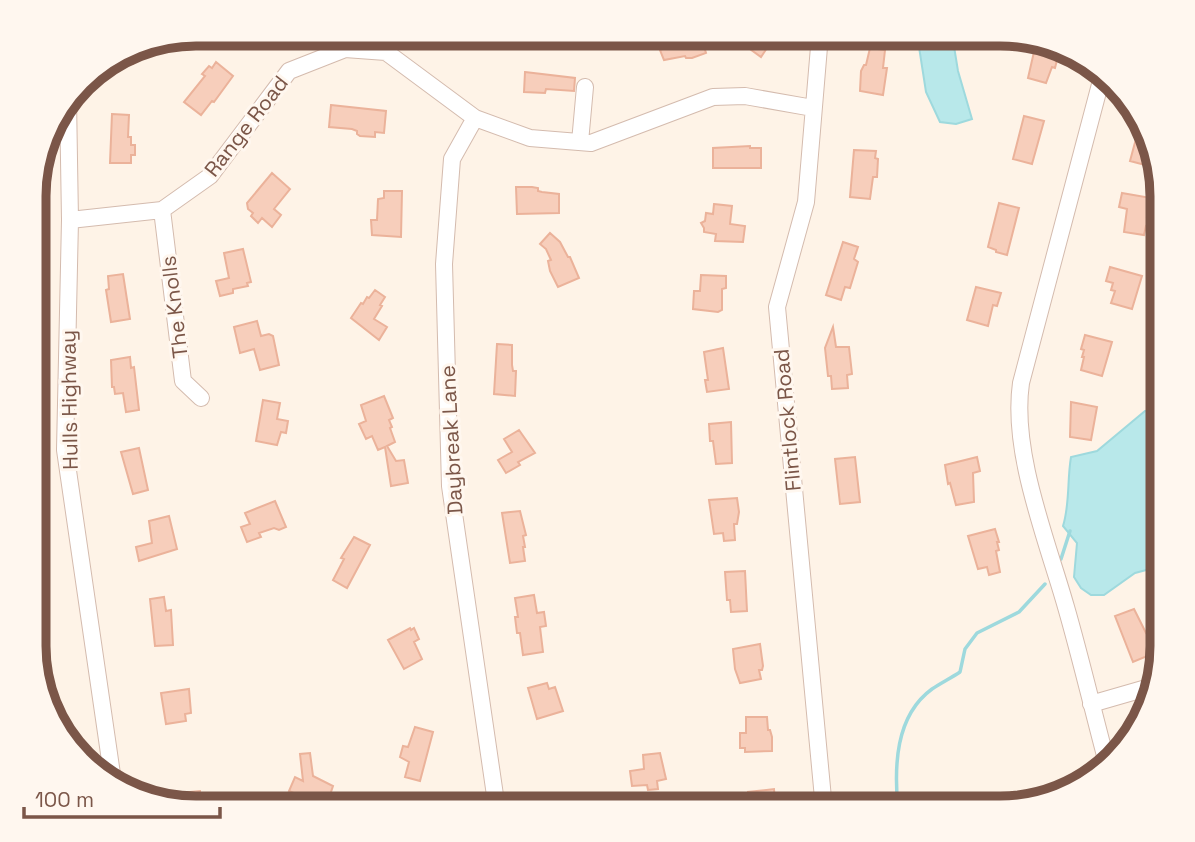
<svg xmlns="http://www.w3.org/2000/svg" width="1195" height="842" font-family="'Space Grotesk',sans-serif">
  <rect width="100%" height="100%" fill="#fef3e7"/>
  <path fill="#b8e8ea" stroke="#9ed9dd" stroke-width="2" d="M917 34H952L958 71 972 119 956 124 940 122 926 92Z
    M1161 410V569H1150L1135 573 1104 595H1091L1081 588 1074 577 1077 543 1063 526C1070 504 1067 480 1071 457L1097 451 1145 411Z"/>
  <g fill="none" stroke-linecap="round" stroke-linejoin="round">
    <path stroke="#9ed9dd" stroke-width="3.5" d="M1061 559 1070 531
      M554 809C575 800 599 804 621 809
      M898 809C894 767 895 716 932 689 941 683 951 678 960 672L965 649 977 633 1019 612 1045 584"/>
  </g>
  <path fill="#f7cebb" stroke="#ebb29a" stroke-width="2" d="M732 36H765L762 40 769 45 761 57Z
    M672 37H701L706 53 692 58H686L685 56 664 60 660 50 668 47 666 39Z
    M1036 43 1059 52 1055 68 1052 67 1046 83 1028 78Z
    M134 47 133 64 108 62Z
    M870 48 885 50 883 68H887L883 95 860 91 861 71 864 65H866Z
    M216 62 233 76 214 102 212 101 201 115 184 102 205 76 202 74 209 66 212 68Z
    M525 72 575 78 574 91 546 89 545 93 524 92Z
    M331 105 386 111 384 133 375 132V137L360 136 357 134V131L352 129 329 127Z
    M112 114 129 115 128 137H131V145H135V155H131V163H110Z
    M1024 116 1044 121 1032 164 1013 159Z
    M1137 135 1149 138 1152 151 1149 166 1130 161Z
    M750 146V148H761V168H713V148Z
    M854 150 876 151 875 158 878 159 877 177H873L870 199 850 197Z
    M272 173 290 189 274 209 281 215 272 227 262 218 258 223 251 216 253 213 248 209 247 203Z
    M516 187H532L538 188V191L542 192 559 194V213L517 214Z
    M384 191H402L401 237 372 235 371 220H377L378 199 384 198Z
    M1122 193 1151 198 1147 217 1153 218 1152 227 1146 226 1144 235 1124 232 1127 209 1119 207Z
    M999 203 1019 208 1007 255 996 252V250L988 247Z
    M714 204 732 206 730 224 745 226 743 242 715 241 716 234 704 232V228L701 223 705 221 706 213 713 214Z
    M550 233 560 242 568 257H570L579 278 558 287 550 271 548 261 551 260 546 249 540 244Z
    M843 242 858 247 854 259 858 262 850 288 845 287 841 300 826 295Z
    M243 249 251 282 247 283 248 286 233 289V293L220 296 216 281 229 278 224 253Z
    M1110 267 1142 276 1132 309 1111 303 1115 291 1111 290 1113 283 1106 281Z
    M123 274 130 319 111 322 106 290 109 289 108 276Z
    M701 275 726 276V288L722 289V310L718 312 693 309 694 291H700Z
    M976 287 1001 293 997 306 993 305 988 326 967 320Z
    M375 290 385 297 380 305 382 306 374 319 387 327 379 340 351 318 361 303 363 304 367 297 369 298Z
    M257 321 261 336 269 334 273 336 279 365 260 370 254 349 240 353 234 327Z
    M833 327 836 347H849L852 374 847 375 848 388 832 389 831 376H828L825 348Z
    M1085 335 1112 342 1102 376 1081 370 1084 357H1082L1084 350 1081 349Z
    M497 344 512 345V365L513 371H516L515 396 494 394Z
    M723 348 729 389 707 392 705 380H708L704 352Z
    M130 357 131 368 134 367 139 410 126 412 123 393 115 394 114 387H112L111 360Z
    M384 396 393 418 389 420 392 427 390 428 395 442 387 446 396 461 404 460 408 483 391 486 385 447 378 450 372 436 366 439 359 424 366 421 361 405Z
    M263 400 280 403 277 419 288 421 286 433 281 432 277 445 256 441Z
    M1071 402 1097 407 1091 440 1070 437Z
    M731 422 732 463 716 464 713 441H710L709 424Z
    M519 430 535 453 518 462 520 465 506 473 498 460 512 452 504 439Z
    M139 448 148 490 133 494 121 452Z
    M855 457 860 502 840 504 835 459Z
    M977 457 980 471 973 473 974 502 956 505 950 483 948 484 945 465Z
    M737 498 739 512 737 524H734L735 540 724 541 723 533 714 534 709 500Z
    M275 501 286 527 279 530 274 528 259 533 261 537 247 542 241 527 250 524 245 513Z
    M520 511 526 535 523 536 525 547H523L525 561 510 563 502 513Z
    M169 516 177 549 139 561 136 547 152 543 149 521Z
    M995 529 999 542H997L999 550 996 551 1000 572 989 575 987 567 978 569 968 536Z
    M354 537 370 545 347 588 333 580 344 559 341 558Z
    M745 571 747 611 731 612 730 600H727L725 572Z
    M534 595 537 613 544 612 546 626 540 627 543 652 523 655 520 633H517L515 617H518L515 598Z
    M164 597 166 611 171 610 173 645 155 646 150 599Z
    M1134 609 1146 633 1154 630 1160 646 1150 650 1152 654 1133 662 1115 616Z
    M410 628 411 630 414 628 419 639 414 642 422 659 404 669 388 640Z
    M760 644 763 666 762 670H759L761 679 740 683 735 669 733 649Z
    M547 683 549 689 555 687 563 711 537 719 528 688Z
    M189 689 191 713 185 714 186 721 166 724 161 693Z
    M746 717H767L768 730H770L772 737V751L745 752V748H740V733H746Z
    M415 727 433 732 420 781 405 777 409 762 400 757 403 746 408 747Z
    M310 753 313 776 333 786 330 795 358 808H319L308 804 310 800 289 791 295 777 303 781 300 754Z
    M660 753 666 779 657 781 658 789 648 790 647 785 632 786 630 771 644 769 643 755Z
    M774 789 775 802H770L771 809H750L748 792Z
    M200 791 202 808 181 807 180 793Z"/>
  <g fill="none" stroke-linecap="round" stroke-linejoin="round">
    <g stroke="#d4bbae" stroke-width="18">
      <path id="minor" d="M820 35 806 202 777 307 824 809
        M1103 73 1021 383C1011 452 1047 540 1066 607 1081 659 1093 711 1107 763
        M68 99 70 220 65 450 113 781
        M475 118 452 159 444 264 450 486 497 809
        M580 142 585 87
        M162 210 183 381 201 398
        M70 220 162 210 210 176 289 71 345 49 386 52 475 118 530 138 591 143 713 97 745 96 813 108
        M1091 704 1150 687"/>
    </g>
    <use href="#minor" stroke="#fff" stroke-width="16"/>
  </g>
  <g text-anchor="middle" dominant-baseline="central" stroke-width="6" stroke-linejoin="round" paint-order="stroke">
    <g font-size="21" fill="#7b5648" stroke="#fff7ef">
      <text transform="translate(246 126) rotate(-52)">Range Road</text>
      <text transform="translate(174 307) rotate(-97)">The Knolls</text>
      <text transform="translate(69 400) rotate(-91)">Hulls Highway</text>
      <text transform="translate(787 420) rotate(-95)">Flintlock Road</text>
      <text transform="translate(451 440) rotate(-93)">Daybreak Lane</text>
    </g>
  </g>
  <path d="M0 0H1195V842H0ZM196 46H1000A150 150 0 0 1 1150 196V646A150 150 0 0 1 1000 796H196A150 150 0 0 1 46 646V196A150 150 0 0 1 196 46Z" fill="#fff7ef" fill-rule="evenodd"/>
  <path fill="none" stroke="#7b5648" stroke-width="9" d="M196 46H1000A150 150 0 0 1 1150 196V646A150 150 0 0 1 1000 796H196A150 150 0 0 1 46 646V196A150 150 0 0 1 196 46Z"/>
  <path d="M24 807v10h196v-10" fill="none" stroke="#7b5648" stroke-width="3.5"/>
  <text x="35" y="807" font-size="21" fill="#7b5648" stroke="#fff7ef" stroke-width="5" paint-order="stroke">100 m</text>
</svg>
